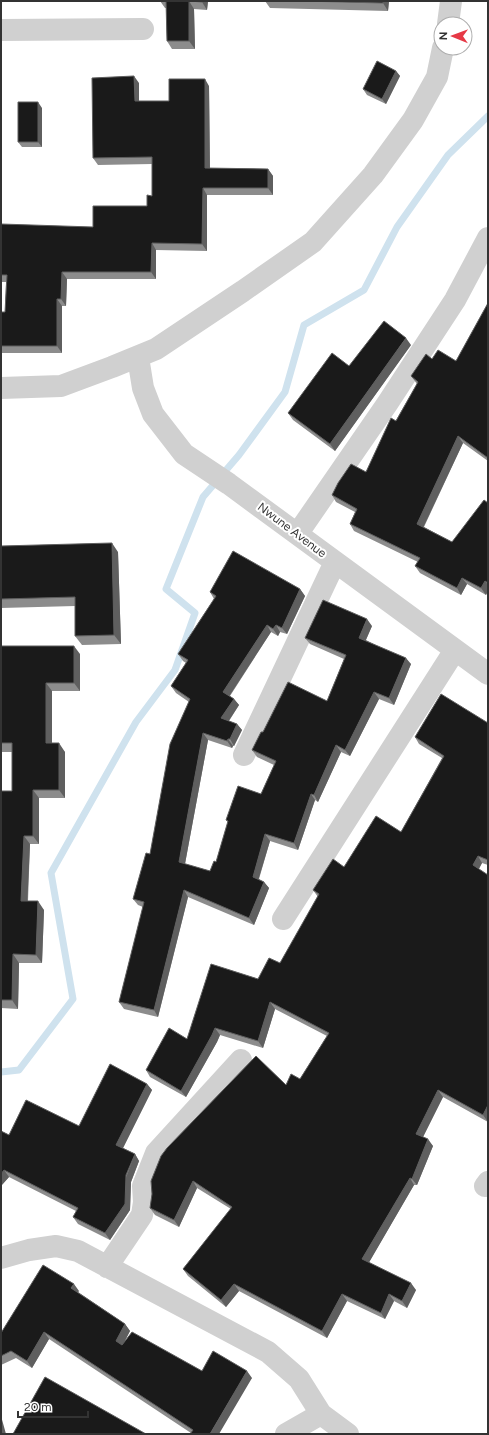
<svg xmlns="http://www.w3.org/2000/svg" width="489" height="1435" font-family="Figtree,sans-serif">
  <rect width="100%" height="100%" fill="#fff"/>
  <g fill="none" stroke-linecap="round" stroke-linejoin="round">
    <path stroke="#cfe2ee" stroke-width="7" d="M1 1072 19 1070 73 999 51 873 136 722 175 670 195 613 166 589 203 497 239 455 285 392 304 325 364 290 397 227 448 155 488 116"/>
    <path stroke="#d0d0d0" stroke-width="22" d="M448 24 451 1
      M1 30 143 29
      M138 357 143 388 153 414 184 454 229 484 488 674
      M1 388 61 386 112 367 156 349 243 291 313 242 373 175 413 120 437 77 443 48
      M298 533 387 404 455 300 488 238
      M244 755 335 562
      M283 919 455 650
      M485 1186 488 1182
      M1 1258 29 1250 56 1246 78 1251 268 1352 299 1379 321 1414 348 1434
      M107 1267 142 1215 144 1202 143 1186 156 1153 241 1060
      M286 1434 321 1414"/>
  </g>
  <path fill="#8c8c8c" d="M160 1H208L207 10 194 9 195 49H172L167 41 166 8H165Z
    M264 1H389L388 11 270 8 265 1Z
    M396 71 400 76 386 104 367 95 363 89Z
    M139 83V101H169L209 86 210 168 268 169 273 176V195H207V251L156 250V279H67L66 306H62V353H1V312H5L6 282H1V230L93 227 147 206 152 196V164L98 165 93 158Z
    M42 108V147H22L18 142Z
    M488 303V461L463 443 424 527 452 542 488 503V591L486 595 467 584 461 595 420 573 415 566 418 562 354 531 350 524 355 512 336 502 332 495 366 472 417 384 411 376 432 359 456 361Z
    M411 345 335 451 293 420 288 413 349 366Z
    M1 546 118 552 121 644 82 645 75 636V606L1 608Z
    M300 589 305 596 287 634 280 632 278 636 271 632 230 696 234 699 239 705 229 721 237 724 242 730 234 746H233L232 748 208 740 185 864 210 871 216 862 228 822 226 820 261 794 274 765 257 757 252 750 263 732 327 701 344 659 310 644 305 638 372 626 366 640 411 664 394 705 379 699 350 756 341 752 318 802 315 800 298 850 270 841 259 879 264 882 269 888 254 925 188 897 158 1017 124 1009 119 1002 143 907 138 905 133 899 150 854 189 702 176 693 171 686 186 663 183 661 178 654 214 599 210 592Z
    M1 646 80 654V691H52V743L65 752V798H39V844H30L28 901 44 910 42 963H19L18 1009 1 1008V791H12V752H1Z
    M488 723V865L482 863 479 869 488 1122 443 1097 423 1137 433 1146 417 1185H414L369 1262 416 1290 407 1308 394 1301 385 1319 347 1301 327 1338 239 1291 226 1307 188 1276 183 1269 231 1209 197 1188 179 1227 155 1215 150 1208 286 1085 300 1079 327 1036 275 1009 263 1048 220 1035 217 1042 186 1097 150 1077 146 1070 187 1039 258 979 280 963 318 897 313 890 344 867 401 832 442 758 419 744 415 737Z
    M147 1084 152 1090 123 1148 135 1154 139 1161 131 1182 130 1210 110 1240 78 1224 73 1217 76 1211 9 1177 1 1186V1131L9 1135 79 1126Z
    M79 1291 78 1292 125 1324 130 1331 124 1343 202 1371 252 1378 191 1433 49 1339 32 1368 16 1358 1 1365V1333Z"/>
  <path fill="#5f5f5f" d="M189 1 194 9 195 49 189 41Z
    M202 1H208L207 10 202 2Z
    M383 1H389L388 11 383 3Z
    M396 71 400 76 386 104 382 99Z
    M134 76 139 83V107L135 101Z
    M205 79 209 86 210 175 205 168Z
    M38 102 42 108V147L38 142Z
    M268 169 273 176V195L268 188Z
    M203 188 207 195V251L202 244Z
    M152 243 156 250V279L151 272Z
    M62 272 67 279 66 306 61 299Z
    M57 299 62 306V353L57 346Z
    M406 338 411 345 335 451 330 444Z
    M458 436 463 443 422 530 417 524Z
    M112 543 118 552 121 644 114 635Z
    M462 578 467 584 461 595 457 588Z
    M485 581 488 585V591L486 595 481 588Z
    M300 589 305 596 287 634 282 628Z
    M367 619 372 626 364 644 359 638Z
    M267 625 271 632 228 698 223 692Z
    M276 625 280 632 278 636 273 629Z
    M74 646 80 654V691L74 683Z
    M406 658 411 664 394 705 389 698Z
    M46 683 52 691V752L46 743Z
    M374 692 379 699 350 756 345 750Z
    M234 699 239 705 226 725 221 718Z
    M237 724 242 730 234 746 230 739Z
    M203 733 208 740 184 869 179 862Z
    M228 739 233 746 232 748 227 741Z
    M59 743 65 752V798L59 790Z
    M336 745 341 752 318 802 314 795Z
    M33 790 39 798V844L33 836Z
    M311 794 315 800 298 850 294 843Z
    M265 834 270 841 257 884 253 877Z
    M24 836 30 844 27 909 21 901Z
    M478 856 482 863 477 872 473 865Z
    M264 882 269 888 254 925 249 918Z
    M184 890 188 897 158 1017 154 1010Z
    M38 901 44 910 42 963 36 955Z
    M13 954 19 963 18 1009 12 1000Z
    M270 1002 275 1009 263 1048 258 1041Z
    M215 1028 220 1035 217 1042 186 1097 181 1091Z
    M147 1084 152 1090 121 1152 116 1145Z
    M438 1090 443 1097 421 1141 416 1134Z
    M488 1105V1122L483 1115Z
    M428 1139 433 1146 417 1185 412 1179Z
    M135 1154 139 1161 131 1182 130 1210 110 1240 105 1233Z
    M4 1170 9 1177 1 1186V1174Z
    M410 1178 414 1185 367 1266 362 1259Z
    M193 1181 197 1188 179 1227 174 1220Z
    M411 1283 416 1290 407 1308 402 1301Z
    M74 1284 79 1291 76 1295 71 1288Z
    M234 1284 239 1291 226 1307 221 1300Z
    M342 1294 347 1301 327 1338 322 1331Z
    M389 1294 394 1301 385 1319 381 1313Z
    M125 1324 130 1331 121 1348 116 1341Z
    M44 1332 49 1339 32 1368 27 1361Z
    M247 1371 252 1378 219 1434H210Z
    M1 1416 6 1434H3L1 1427Z"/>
  <path fill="#1a1a1a" stroke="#5f5f5f" d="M166 1H202V2L189 1V41H167Z
    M302 1H383V3Z
    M377 61 396 71 382 99 363 89Z
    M134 76 135 101H169V79H205V168L268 169V188H203L202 244 152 243 151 272H62L61 299H57V346H1V312H5L7 275H1V224L93 227V206H147V195L152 196V157L93 158 92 78Z
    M18 102H38V142H18Z
    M488 303V458L458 436 417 524 452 542 484 500 488 503V583L485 581 481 588 462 578 457 588 415 566 420 558 350 524 357 509 332 495 338 483 351 464 366 472 391 418 396 421 418 382 411 376 426 354 432 359 438 350 456 361Z
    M384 321 406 338 330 444 288 413 332 353 349 366Z
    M112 543 114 635 75 636V597L1 599V546Z
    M233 551 300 589 282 628 276 625 273 629 267 625 223 692 234 699 221 718 237 724 230 739H228L227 741 203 733 179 862 210 871 214 861 216 862 228 821 226 820 238 786 261 794 276 761 252 750 261 732H263L288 682 327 701 346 655 305 638 323 600 367 619 359 638 406 658 389 698 374 692 345 750 336 745 314 795 311 794 294 843 265 834 253 877 264 882 249 918 184 890 154 1010 119 1002 144 902 133 899 146 853 150 854 170 744 190 699 171 686 188 660 178 654 216 596 210 592Z
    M1 646H74V683H46V743H59V790H33V836H24L21 901H38L36 955 13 954 12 1000H1V791H12V743H1Z
    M441 694 488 723V860L478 856 473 865 488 875V1105L483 1115 438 1090 416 1134 428 1139 412 1179 410 1178 362 1259 411 1283 402 1301 389 1294 381 1313 342 1294 322 1331 234 1284 221 1300 183 1269 232 1207 193 1181 174 1220 150 1208 152 1194 151 1181 161 1156 167 1148 256 1056 286 1085 291 1074 300 1079 329 1033 270 1002 258 1041 215 1028 212 1035 181 1091 146 1070 169 1028 187 1039 211 964 258 979 269 958 280 963 319 894 313 890 333 859 344 867 376 816 401 832 444 756 415 737Z
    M110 1064 147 1084 116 1145 135 1154 126 1175 125 1204 105 1233 73 1217 78 1208 4 1170 1 1174V1131L9 1135 26 1100 79 1126Z
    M43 1265 74 1284 71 1288 125 1324 116 1341 122 1345 132 1332 202 1371 213 1351 247 1371 210 1434H190L193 1430 44 1332 27 1361 11 1351 1 1356V1333Z
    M45 1377 146 1434H13Z
    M1 1427 3 1434H1Z"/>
  <g text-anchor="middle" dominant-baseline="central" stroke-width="4" stroke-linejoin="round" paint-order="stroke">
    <g font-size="12" fill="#333" stroke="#fff">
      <text transform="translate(292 530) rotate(37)">Nwune Avenue</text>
    </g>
  </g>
  <rect width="489" height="1435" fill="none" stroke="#333333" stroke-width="4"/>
  <g transform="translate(453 36) rotate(271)"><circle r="19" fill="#ffffff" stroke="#adadad"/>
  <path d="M0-3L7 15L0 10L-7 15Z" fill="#e63946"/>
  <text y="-6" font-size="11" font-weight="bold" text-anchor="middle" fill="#333333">N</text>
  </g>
  <path d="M18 1411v6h70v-6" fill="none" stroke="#333333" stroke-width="2"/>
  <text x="24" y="1411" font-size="12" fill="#333333" stroke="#ffffff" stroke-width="3" paint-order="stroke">20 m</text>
</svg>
